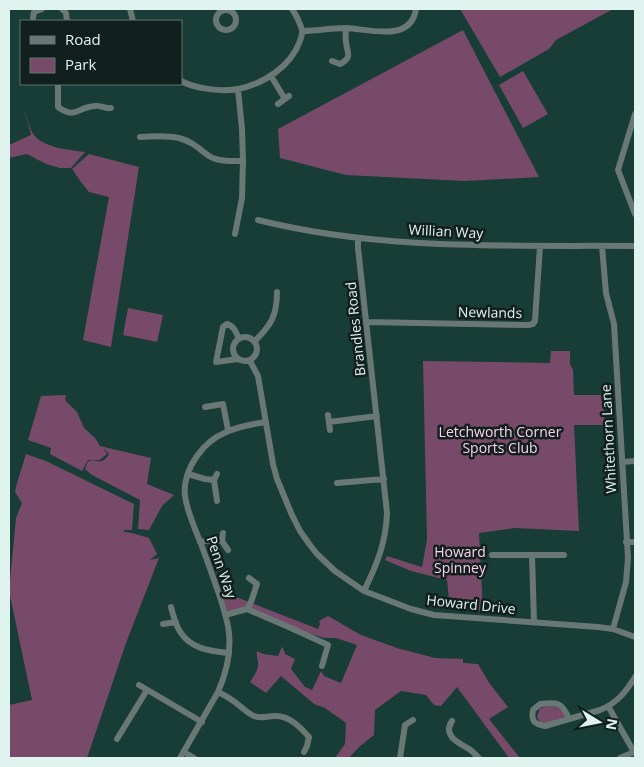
<svg xmlns="http://www.w3.org/2000/svg" width="644" height="767" font-family="'Open Sans',sans-serif">
  <rect width="100%" height="100%" fill="#183c36"/>
  <path fill="#784a69" d="M460 9H613L556 40 549 49 500 77Z
    M463 30 539 177 465 181 346 175 280 158 278 129Z
    M523 71 548 114 523 128 499 85Z
    M24 110C27 117 29 129 34 135 44 148 70 150 85 152L71 168H60L46 164 27 154 9 158V145L31 135Z
    M89 154 139 167 111 347 83 340 109 197 89 192 81 182 72 169Z
    M128 308 163 315 157 342 123 335Z
    M551 351H570V364L573 370 574 395H605L604 425H574L579 531 515 528 479 533 483 611 450 609 447 580 411 571 385 560 387 556 422 567 427 540 423 361 550 363Z
    M66 395 65 400 77 412 84 428 95 438 100 446 151 458 147 484 174 495 162 506 149 530 138 529 140 500 92 475 85 469C86 467 87 462 89 461 97 458 101 467 109 454L103 448 107 454 100 460H88L82 471 50 454 51 448 28 440 41 396Z
    M26 454 46 461 134 504 132 530H124V532L132 533 149 538 157 554 150 560 159 558 126 643 87 758H9V705L32 700 9 591 16 518 22 503 15 492 17 483Z
    M221 591 318 629 320 624 319 621 328 616 361 635 397 648 435 658 463 659V663L478 664 490 684 508 707 489 719 520 758H509L457 687 441 706 434 705 426 695 401 691 375 710 374 735 359 747 349 758H335L345 744 346 723 325 708 314 704 281 676 266 693 250 682C253 677 259 670 258 663 258 659 256 656 257 651L263 654 278 656 282 647 283 648 285 654 295 659 291 669 305 687 312 690 321 671 324 676 341 683 357 645 336 638H324L294 628 245 608 228 612Z
    M549 706 558 707 562 711 565 717 544 724 540 722 537 717 540 708Z"/>
  <g fill="none" stroke-linecap="round" stroke-linejoin="round">
    <path stroke="#697875" stroke-width="6" d="M62 9 66 13 67 21
      M130 9 133 21
      M216 20a10 10 0 1 1 20 0a10 10 0 1 1-20 0Z
      M33 18 34 12 42 9
      M303 31C317 31 331 28 346 28 369 29 411 43 416 9
      M332 61 340 64C353 57 347 53 346 42 345 37 346 33 346 28
      M271 76 285 99
      M181 81C196 89 222 92 238 89 264 84 291 66 300 41 301 37 303 33 302 30 300 23 296 15 292 9
      M58 84V107C76 120 77 107 95 106 101 105 104 109 111 108
      M278 104 289 96
      M635 114 618 170 635 214
      M140 137C153 136 166 135 179 138 193 142 198 148 209 156 219 162 232 161 243 161
      M258 220C381 251 510 245 635 246
      M235 234 242 198 243 161 242 129 238 89
      M358 239V248L387 513C386 543 377 564 364 591
      M602 246 606 293 614 324 628 558 626 582 613 629
      M366 322 528 325 533 324 535 321 540 246
      M233 349a12 12 0 1 1 24 0a12 12 0 1 1-24 0Z
      M255 341C271 325 277 316 277 292
      M238 359 216 362 223 327 227 324C234 326 236 332 239 339
      M250 361 258 376 273 464 277 479 292 515 300 531 310 545 317 554 335 571 364 591 411 609 434 615 598 627 613 629 635 637
      M205 407 223 404 228 430
      M328 415 330 430
      M329 422 377 416
      M622 462 635 461
      M188 474 205 479 214 480
      M217 474 214 480 217 501
      M337 483 384 479
      M223 533 222 541 228 550
      M200 542 212 540 222 541
      M626 542H635
      M492 555H564
      M532 555 534 622
      M171 607C173 615 175 623 179 630 190 649 209 651 229 653
      M247 609 251 602 257 584 249 578
      M225 615 247 609 291 628 328 645 322 666
      M163 624 176 622
      M139 685 202 722
      M218 692C227 696 234 701 241 707 245 710 249 714 254 716 261 719 267 716 274 716 289 715 300 727 309 737L307 746 304 752
      M608 706 634 752 635 751
      M569 719C562 702 558 702 540 704L533 710C531 721 534 724 545 726L600 710C617 703 626 692 635 677
      M452 721C442 736 459 743 469 749 473 752 476 755 479 758
      M117 739 147 690
      M184 752 194 758
      M180 758 218 692C226 674 231 654 229 633 228 622 224 611 221 600 214 580 207 559 199 539 194 526 187 511 185 496 183 483 189 467 197 456 213 432 239 426 266 422
      M400 758 405 725 413 720
      M620 758 634 752"/>
  </g>
  <g text-anchor="middle" dominant-baseline="central" stroke-width="5" stroke-linejoin="round" paint-order="stroke">
    <g font-size="14" fill="#dff3ef" stroke="#111f1d">
      <text transform="translate(446 231) rotate(3)">Willian Way</text>
      <text transform="translate(490 312) rotate(1)">Newlands</text>
      <text transform="translate(355 329) rotate(-96)">Brandles Road</text>
      <text transform="translate(608 439) rotate(-93)">Whitethorn Lane</text>
      <text transform="translate(222 567) rotate(71)">Penn Way</text>
      <text transform="translate(471 604) rotate(6)">Howard Drive</text>
    </g>
    <g font-size="14" fill="#fdd1ed" stroke="#111f1d">
      <text x="500" y="431">Letchworth Corner<tspan x="500" dy="16">Sports Club</tspan></text>
      <text x="460" y="551">Howard<tspan x="460" dy="16">Spinney</tspan></text>
    </g>
  </g>
  <rect width="644" height="767" fill="none" stroke="#dff3ef" stroke-width="20"/>
  <rect x="20" y="20" width="162" height="65" fill="#111f1d" stroke="#637471"/>
  <rect x="30" y="36" width="25" height="8" fill="#697875" stroke="#637471"/>
  <text x="65" y="45" font-size="15" fill="#dff3ef">Road</text>
  <rect x="30" y="58" width="25" height="15" fill="#784a69" stroke="#637471"/>
  <text x="65" y="70" font-size="15" fill="#dff3ef">Park</text>
  <g transform="translate(599 722) rotate(100)" stroke="#111f1d" stroke-width="4" paint-order="stroke">
  <path d="M0-4L9 19L0 12L-9 19Z" fill="#dff3ef"/>
  <text y="-8" font-size="14" font-weight="bold" text-anchor="middle" fill="#dff3ef">N</text>
  </g>
</svg>
